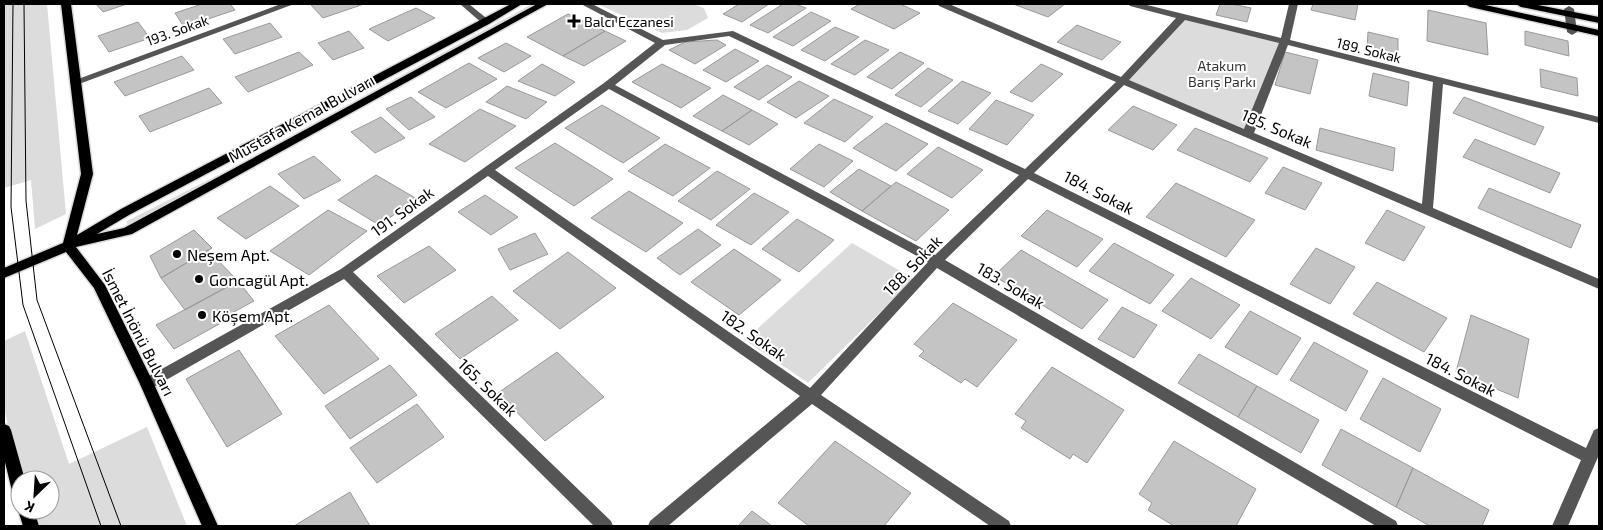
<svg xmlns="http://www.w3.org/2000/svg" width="1603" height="530" font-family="'Exo 2',sans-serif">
  <rect width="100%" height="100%" fill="#fff"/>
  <path fill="#dcdcdc" d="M4 4H47L66 214 35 229 31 180 4 188Z
    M532 4H542L257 160 127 226V221L234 167Z
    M597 4H693L704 8 708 18 687 30 662 33Z
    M1182 17 1284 43 1248 133 1122 82Z
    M852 243 914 279 808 383 745 340Z
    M25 331 69 464 147 427 187 526H29L26 510H50V480H20V484L4 407V341Z"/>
  <path fill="#c4c4c4" stroke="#999" d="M96 4H127L103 12Z
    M202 4H230L235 10 184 27 175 13Z
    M313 4H364L323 18 311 5Z
    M739 4H769L742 22 723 14Z
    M783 4H795L806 8 768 33 750 25Z
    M860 4H900L920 13 894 29 851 9Z
    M1013 4H1065L1048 17Z
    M1220 4H1232L1251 8 1247 22 1216 15Z
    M1313 4H1358L1355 20 1311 10Z
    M416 8 435 18 388 41 369 29Z
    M1428 10 1486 23 1488 55 1427 41Z
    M811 12 831 21 793 46 773 37Z
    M568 14 605 31 563 56 527 37Z
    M138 22 150 38 109 52 98 36Z
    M270 23 282 37 235 54 223 39Z
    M1077 25 1121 42 1102 60 1057 42Z
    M835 27 859 37 825 61 801 50Z
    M349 31 364 48 333 60 318 43Z
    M605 31 626 41 584 66 563 56Z
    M1525 31 1568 41 1569 56 1525 45Z
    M1368 32 1398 39V56L1367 50Z
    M717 40 726 45 695 64 669 50 685 42Z
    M865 40 889 50 855 75 831 64Z
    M506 43 531 56 504 72 478 58Z
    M735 49 759 61 726 82 703 70Z
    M299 52 313 65 248 92 235 77Z
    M900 52 924 63 892 89 867 77Z
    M1285 52 1318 60 1310 94 1275 85Z
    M182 56 194 70 125 96 114 82Z
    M469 63 497 79 446 108 418 92Z
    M542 64 575 82 555 96 518 81Z
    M662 64 711 88 681 108 632 82Z
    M1041 64 1063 74 1032 102 1010 92Z
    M767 65 792 77 759 100 734 87Z
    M928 68 953 80 921 107 895 95Z
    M1540 69 1577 78 1578 96 1541 87Z
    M1373 73 1409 82 1407 106 1369 96Z
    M799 81 829 96 796 118 767 102Z
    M962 81 991 93 958 124 928 111Z
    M507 86 547 102 526 119 486 102Z
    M209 88 222 103 150 132 139 116Z
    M723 95 752 110 722 131 693 116Z
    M411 97 435 117 409 130 386 109Z
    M1464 97 1544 127 1535 145 1453 113Z
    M834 99 873 117 845 142 804 123Z
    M996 100 1034 115 1007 145 969 129Z
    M602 105 660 138 623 163 565 128Z
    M1133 106 1177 125 1153 150 1108 130Z
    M480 109 516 126 465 162 429 144Z
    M752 110 778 124 749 145 722 131Z
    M381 117 405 138 375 153 351 132Z
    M886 123 928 144 896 171 853 148Z
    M1195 128 1268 158 1250 182 1177 150Z
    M1320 128 1395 148 1393 171 1316 150Z
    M1475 139 1560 173 1550 193 1463 157Z
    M555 143 613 179 574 206 515 168Z
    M665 144 710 168 673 196 628 171Z
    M819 144 853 161 824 187 790 169Z
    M938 147 983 170 952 198 907 174Z
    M314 156 341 180 304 199 278 174Z
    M1283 167 1322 183 1305 210 1265 193Z
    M859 169 891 186 862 211 830 192Z
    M717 171 750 189 711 220 678 201Z
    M376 175 417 199 379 225 338 200Z
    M896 182 949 210 916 241 862 211Z
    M1176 183 1255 220 1226 257 1146 217Z
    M270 186 299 206 246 239 217 218Z
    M1489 188 1581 225 1571 248 1478 208Z
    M629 191 683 223 646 252 591 218Z
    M754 193 789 212 751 245 716 225Z
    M485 195 518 217 491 235 458 212Z
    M328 210 367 231 309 275 270 251Z
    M1047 210 1103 239 1077 267 1021 236Z
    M1387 210 1425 227 1404 261 1365 243Z
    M797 219 834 240 799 272 762 249Z
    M698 229 721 245 680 275 657 258Z
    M194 230 212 248 161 278 150 256Z
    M535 233 548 254 510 270 498 249Z
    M1114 243 1174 275 1150 304 1089 271Z
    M429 246 456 270 404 303 377 276Z
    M1316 248 1355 267 1330 304 1290 284Z
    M734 249 781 280 739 315 691 282Z
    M208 250 238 281 185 310 161 278Z
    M1021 250 1108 300 1082 329 994 276Z
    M568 252 616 288 560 329 513 291Z
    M1191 278 1240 305 1211 339 1162 311Z
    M238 281 254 301 219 320 221 323 174 349 156 325Z
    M1377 282 1447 318 1424 352 1353 314Z
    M492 296 518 320 460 359 435 334Z
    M953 303 1017 340 977 387 965 379 961 383 919 356 924 351 914 344Z
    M329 305 379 359 324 394 275 336Z
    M1122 307 1157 325 1134 358 1098 339Z
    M1250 311 1301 338 1277 375 1225 347Z
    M1471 315 1529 339 1518 398 1456 372Z
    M1314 342 1368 371 1346 411 1290 380Z
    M239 350 282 414 227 447 186 379Z
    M557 352 604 397 545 441 498 393Z
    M1199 354 1257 386 1238 417 1178 383Z
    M390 365 417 395 350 439 325 406Z
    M1052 367 1124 410 1087 463 1073 454 1070 459 1021 428 1026 421 1015 414Z
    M1383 378 1441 409 1420 452 1360 419Z
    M1257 386 1319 420 1301 453 1238 417Z
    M417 404 444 437 377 483 350 448Z
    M1341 429 1413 468 1396 507 1322 465Z
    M835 441 911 493 884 526H809L778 503Z
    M1174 441 1256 489 1236 526H1174L1148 510 1152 503 1139 494Z
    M1413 468 1489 510 1482 526H1430L1396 507Z
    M350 492 370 526H294Z
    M752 511 772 526H738Z"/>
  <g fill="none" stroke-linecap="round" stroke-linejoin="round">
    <g stroke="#dbdbdb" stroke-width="3">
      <path id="major" d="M61 4H71L93 174 77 235 121 209 511 4H522L489 24 129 215 97 234 124 228 537 4H548L132 234 76 247 105 285 154 384 218 526H202L140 384 94 288 66 252 4 278V268L63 243 81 174Z
        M1465 4H1481L1599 30V36L1470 7Z
        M1516 4H1533L1599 17V23L1521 7Z
        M4 424 9 426 11 430 25 480H20V498L15 496 12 491 4 458Z
        M20 506V510H34L39 526H23L18 510Z"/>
    </g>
    <path fill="#555" fill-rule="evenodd" d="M281 4H294L79 84H71L70 82Z
      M460 4H469L491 22 489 24H483Z
      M581 4H592L663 40 733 31 1025 169 1116 82 939 6 938 4H949L1121 77 1176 18 1130 6 1129 4H1143L1281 38 1289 4H1298L1290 40 1599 117V123L1443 84 1433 208 1599 279V289L1124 85 1034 173 1586 448 1594 430 1599 428 1598 457 1568 526H1552L1581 460 1028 179 945 260 1396 521 1398 526H1376L937 268 821 395 1009 521 1011 526H990L812 404 668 526H648L650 521 800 396 488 176 353 272 611 521 613 526H594L344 279 152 388 147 390 142 388 140 384 142 380 341 269 604 83 655 43ZM1185 20 1279 43 1244 129 1129 80ZM729 36 1019 175 935 255 615 85 665 45ZM1288 45 1433 82 1422 204 1254 133ZM609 89 928 262 810 388 495 170Z
      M1569 6 1574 9 1577 32 1572 35 1567 32 1564 9Z"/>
    <use href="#major" fill="#000" fill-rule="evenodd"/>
    <path stroke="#000" stroke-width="1" d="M13 4 11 207 23 305 101 526
      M24 4 26 201 37 300 121 526"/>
  </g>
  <g fill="#000" stroke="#fff" stroke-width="2">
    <path d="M571.5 13.5h5v5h5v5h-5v5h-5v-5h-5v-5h5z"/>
    <circle cx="177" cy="254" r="5"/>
    <circle cx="199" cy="279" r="5"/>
    <circle cx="202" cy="315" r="5"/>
  </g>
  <g text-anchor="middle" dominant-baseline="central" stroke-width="4" stroke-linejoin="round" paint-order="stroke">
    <g font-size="14" fill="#000" stroke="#fff" text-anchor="start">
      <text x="584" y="21">Balcı Eczanesi</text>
    </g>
    <g font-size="14" fill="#000" stroke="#fff">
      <text transform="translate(177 30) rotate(-20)">193. Sokak</text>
      <text transform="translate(1369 50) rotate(14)">189. Sokak</text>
    </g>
    <g font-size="14" fill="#333" stroke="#fff">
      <text x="1222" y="65">Atakum<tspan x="1222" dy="16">Barış Parkı</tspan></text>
    </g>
    <g font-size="16" fill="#000" stroke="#fff">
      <text transform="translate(301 118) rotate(-29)">Mustafa Kemal Bulvarı</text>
      <text transform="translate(1277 128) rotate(23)">185. Sokak</text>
      <text transform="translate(1099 192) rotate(27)">184. Sokak</text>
      <text transform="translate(402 211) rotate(-36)">191. Sokak</text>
      <text transform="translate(912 265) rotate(-46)">188. Sokak</text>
      <text transform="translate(1011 285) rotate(30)">183. Sokak</text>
      <text transform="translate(139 332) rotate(63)">İsmet İnönü Bulvarı</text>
      <text transform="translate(754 335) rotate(35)">182. Sokak</text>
      <text transform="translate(1461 374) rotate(27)">184. Sokak</text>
      <text transform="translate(488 387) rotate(44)">165. Sokak</text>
    </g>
    <g font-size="16" fill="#000" stroke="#fff" text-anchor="start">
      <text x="187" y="254">Neşem Apt.</text>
      <text x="209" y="279">Goncagül Apt.</text>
      <text x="212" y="315">Köşem Apt.</text>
    </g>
  </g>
  <rect width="1603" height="530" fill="none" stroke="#000000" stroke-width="10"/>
  <g transform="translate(35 495) rotate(205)"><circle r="24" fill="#ffffff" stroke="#999999"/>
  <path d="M0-4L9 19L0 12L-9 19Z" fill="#000000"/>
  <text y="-8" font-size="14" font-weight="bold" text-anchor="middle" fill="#000000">K</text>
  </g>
</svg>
